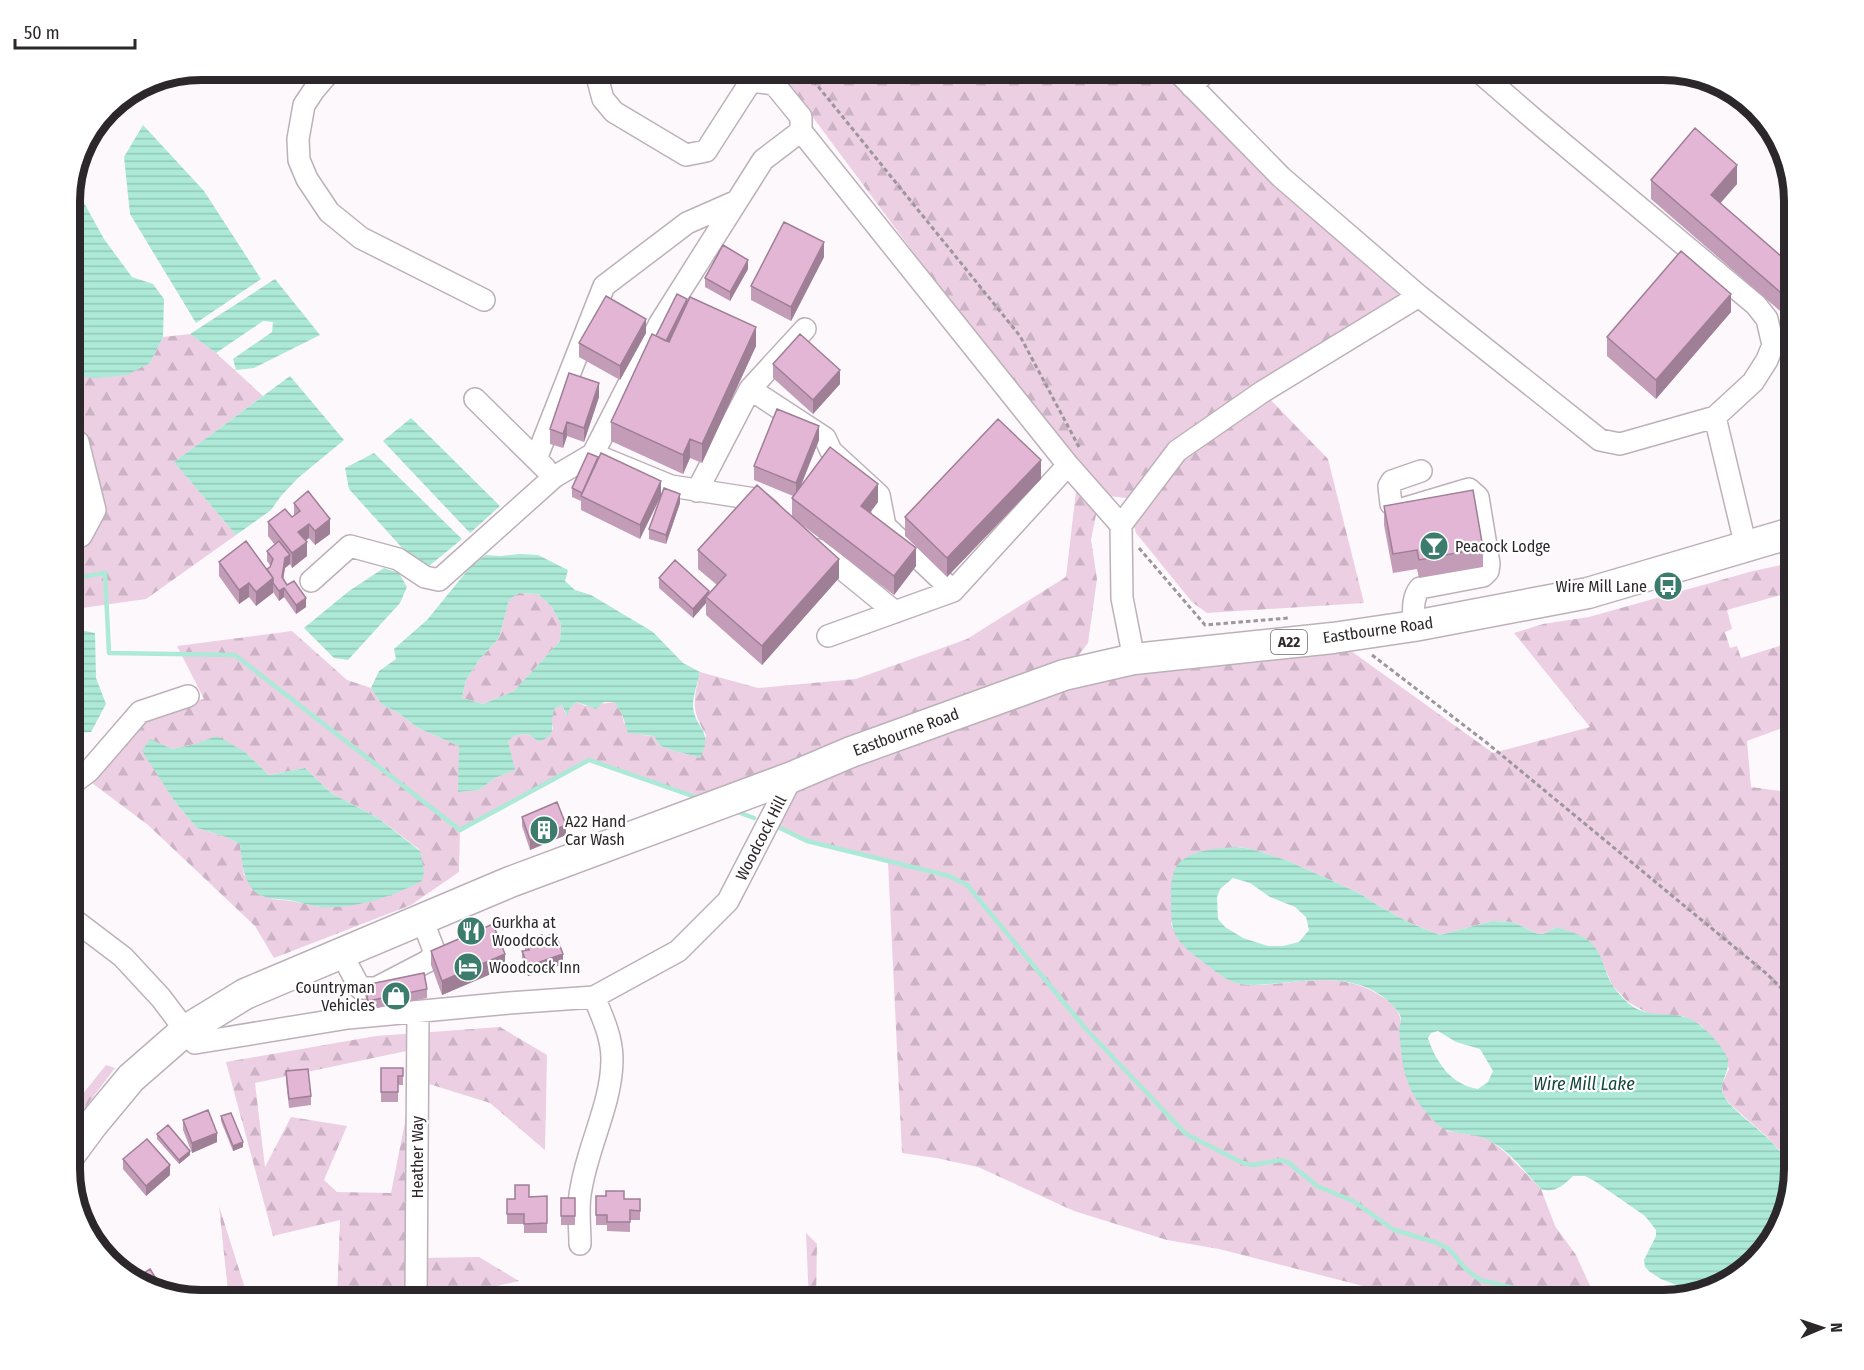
<svg xmlns="http://www.w3.org/2000/svg" width="1864" height="1370" font-family="'Fira Sans Condensed',sans-serif">
  <defs>
    <pattern id="forest-firs" width="22" height="20" patternUnits="userSpaceOnUse" patternTransform="scale(1.5)"><rect width="22" height="20" fill="#edcfe4"/><path d="M5 1l3.5 6h-7zM16 11l3.5 6h-7z" fill="#cbb2c4"/></pattern>
    <pattern id="water-rules" width="6" height="5" patternUnits="userSpaceOnUse" patternTransform="scale(1.5)"><rect width="6" height="5" fill="#ace9d7"/><path d="M0 2.5h6" fill="none" stroke="#94c8b9"/></pattern>
  </defs>
  <rect width="100%" height="100%" fill="#fdf8fc"/>
  <path fill="url(#forest-firs)" fill-rule="evenodd" d="M774 69H1175L1419 296 1263 392 1328 459 1364 603 1207 613 1192 602 1136 533 1126 498 1100 495 1091 540 1097 579 1088 643 1064 674 1333 638 1493 753 1590 727 1514 633 1543 624 1589 617 1753 571 1795 562V591L1727 610 1732 629 1725 632 1730 648 1737 646 1741 658 1795 641V723L1747 741 1751 787 1795 793V1167L1765 1135 1731 1105 1723 1095 1722 1084 1729 1069 1724 1052 1702 1026 1683 1016 1651 1015 1628 1002 1613 986 1597 951 1589 941 1557 927 1543 934H1538L1513 922 1492 921 1440 935 1410 923 1379 906 1359 893 1286 860 1251 849 1237 847 1171 923C1178 942 1186 949 1202 961 1212 968 1224 980 1237 983 1249 986 1261 985 1273 984 1314 980 1348 973 1384 998 1392 1003 1401 1013 1401 1023L1447 1131 1477 1135 1491 1141 1506 1153 1541 1189 1555 1226 1576 1255 1597 1301H1450L1409 1295 1363 1286 1219 1249 1167 1240 1074 1211 978 1167 936 1158 902 1153 888 862 807 841 778 827 792 778 709 802 589 760 460 830 459 872 411 905 274 958 255 926 148 825 88 780 149 712 204 699 177 646 292 631 347 680 371 688 382 705 397 712 418 728 459 746V792L479 790 495 778 514 770 508 741 516 735 528 734 539 742 553 729 551 717 555 708 562 705 566 715 570 708 577 702 585 706 614 702 622 714 624 723 642 735 654 736C654 736 659 744 660 745 665 750 691 754 700 758L706 735C690 708 694 701 700 672L758 688 856 679 967 639 1066 577 1078 474 806 108ZM150 740 172 749 195 744 245 752 269 775 305 768 331 793 378 818 420 850 319 907 292 901 272 899 244 875 240 844 226 837 197 828 175 802 143 751Z
    M190 334 216 353 263 396 174 462 236 535 146 599 82 608 69 614V375L150 363 163 337Z
    M519 593 538 594 551 606 561 624 560 641 514 691 483 704 462 698 466 680 479 660 499 638 509 600Z
    M500 1027 547 1055 545 1150 490 1103 429 1084 411 1050 255 1083 265 1167 291 1117 347 1126 324 1180 337 1192 391 1193 408 1107 422 1258 479 1257 519 1281 432 1301H337L340 1220 273 1236 226 1062 376 1036Z
    M106 1065 115 1068 69 1129V1111Z
    M219 1206 249 1301H229Z
    M806 1233 817 1244 816 1301H809Z"/>
  <path fill="url(#water-rules)" fill-rule="evenodd" d="M143 125 204 191 261 279 196 323 130 214 124 157Z
    M72 181 104 239 132 277 153 284 164 299 163 337 150 363 127 375 95 378 69 375V300L79 294 78 280 69 265V192Z
    M275 279 320 335 254 368 236 370 233 359 272 332 273 322 263 321 216 353 190 334Z
    M290 376 344 440 298 478 281 496 271 510 236 535 174 462Z
    M411 418 500 506 470 533 383 441Z
    M374 453 462 539 423 571 349 489 345 468Z
    M519 554 538 555 568 570 565 581 575 590 591 595 653 632 683 663 700 672C698 682 693 695 693 705 694 730 715 729 700 758 691 754 665 750 660 745 657 742 656 739 654 736L628 733 622 714 614 702H604L596 709 577 702 570 708 567 716 562 705 555 708C547 726 561 732 539 742L528 734 516 735 508 741 515 770 495 778 479 790 458 792 459 746 418 728 397 712 382 705 371 688 379 671 396 659 394 649 427 620 471 566 486 555 500 556ZM519 593 538 594 551 606 561 624 560 641 514 691 483 704 462 698 466 680 479 660 499 638 509 600Z
    M384 568 399 573 407 587 400 603 348 660 334 658 304 628 349 591Z
    M85 631 95 633 96 678 106 704 91 732 76 733 69 755V634Z
    M217 736 245 752 269 775 305 768 331 793 378 818 420 851 424 871 422 881C391 897 356 909 321 907 310 906 300 902 289 900 278 899 263 899 254 891 242 877 242 861 240 844L226 837 197 828 175 802 142 751 150 739 172 749 195 744Z
    M1237 847 1251 849 1286 860 1359 893 1379 906 1410 923 1440 935 1492 921 1513 922 1538 934H1543L1557 927C1567 931 1581 934 1590 942 1603 953 1604 972 1613 986 1616 991 1623 998 1628 1003 1648 1019 1663 1011 1684 1017 1699 1020 1717 1040 1725 1053 1735 1071 1716 1080 1724 1096 1731 1109 1752 1123 1763 1134 1775 1144 1783 1157 1795 1167L1768 1249 1722 1287 1696 1293 1661 1279 1650 1272 1645 1267 1644 1260 1656 1236V1230L1645 1216 1596 1182 1585 1176H1573C1564 1185 1554 1194 1541 1189 1526 1173 1510 1151 1490 1141 1478 1133 1463 1135 1450 1131 1441 1129 1434 1121 1428 1114 1403 1088 1402 1062 1399 1028 1403 1019 1401 1015 1395 1008 1362 971 1314 980 1270 984 1258 985 1245 986 1233 982 1221 977 1210 967 1199 959 1171 938 1171 930 1171 896 1171 888 1171 878 1175 869 1184 850 1218 848 1237 847ZM1233 878 1250 883 1270 897 1295 907 1306 917 1309 930 1299 942 1283 946H1268L1243 938 1225 927 1218 919 1217 897 1220 889ZM1438 1031 1456 1042 1480 1049 1493 1071 1488 1082 1478 1089C1452 1085 1436 1063 1428 1038L1431 1033Z"/>
  <g fill="none" stroke-linecap="round" stroke-linejoin="round">
    <path stroke="#ace9d7" stroke-width="4.5" d="M69 579 105 573 109 653 235 655 460 830 589 760 701 799
      M738 812 754 818
      M778 827 807 841 949 876 967 885 1085 1028 1186 1134 1243 1163 1253 1165 1280 1160 1288 1162 1317 1186 1353 1201 1394 1230 1435 1242 1449 1249 1466 1269 1480 1280 1518 1289 1530 1301"/>
    <g stroke="#bdb1b9" stroke-width="24">
      <path id="minor" d="M332 69 314 90 304 105 298 139 299 160 307 179 329 212 361 238 484 300
        M595 69 603 99 614 112 686 155 706 151 751 81 754 69
        M751 81 774 84 801 117V131
        M1192 87 1207 69
        M1419 296 1600 440 1620 444 1715 417 1753 382 1767 360 1773 345 1767 319 1756 305 1536 121 1476 69
        M750 389 805 329
        M475 399 545 468
        M1715 417 1746 547
        M536 459 604 286 687 223 737 201
        M697 491 750 389 825 438 831 451 879 495 885 526 953 591
        M769 510 755 499 671 486 593 454 660 323 763 160 801 131 1068 465
        M69 540 81 536 95 510 78 442
        M819 550 895 612
        M311 581 350 546 398 559 425 577 439 580 554 477 593 454
        M1414 626C1414 613 1411 599 1420 588L1483 576 1488 571 1489 564 1478 497 1469 489 1402 509 1396 508 1391 504 1389 486 1392 481 1421 471
        M828 636 953 591 1068 465 1121 525
        M1134 659 1122 598 1121 525 1177 451 1262 392 1419 296 1281 177 1175 69
        M69 786 89 771 140 712 188 696
        M69 916 123 957 161 998 195 1043 348 1018 509 1003 594 997 678 951 728 901 792 777
        M341 953 360 988H376L428 961 435 953 422 919
        M580 1244C580 1226 577 1206 581 1189 588 1145 612 1103 612 1059 612 1037 602 1016 594 997
        M416 1301 418 1012"/>
    </g>
    <g stroke="#bdb1b9" stroke-width="33">
      <path id="highway" d="M69 1156 92 1125 131 1078 186 1030 245 994 510 882 792 777 851 752 1064 675 1134 659 1333 638 1414 626 1588 593 1795 532"/>
    </g>
    <path stroke="#9c979b" stroke-width="3" stroke-dasharray="4.5 3" stroke-linecap="butt" d="M804 69 1020 336 1079 447
      M1139 548 1205 625 1289 618
      M1372 655 1487 743 1767 974 1795 1002"/>
    <use href="#minor" stroke="#fff" stroke-width="21"/>
    <use href="#highway" stroke="#fff" stroke-width="30"/>
  </g>
  <path fill="#c39db8" d="M1651 180 1737 184 1720 203 1790 264 1795 259V324L1651 199Z
    M824 257 791 321 751 300V286Z
    M748 269 730 301 705 287V278Z
    M687 302 756 346 702 463 690 458 683 474 611 441V422L656 336Z
    M1731 312 1656 399 1607 356V337Z
    M646 333 620 380 579 357V343Z
    M773 364 840 384 813 414 773 378Z
    M599 397 584 442 567 436 563 448 550 444V429Z
    M819 440 801 486 878 502 870 513 916 566 894 595 797 521 839 578 762 665 706 615V603L693 618 659 588V578L709 594 717 585 698 569V550L792 516V498L793 496 754 480V466Z
    M598 457 661 481 640 539 581 510V501L572 497V488Z
    M1041 479 947 577 905 536V517Z
    M294 503 330 534 315 545 309 538 305 541 307 556 292 568 290 564 285 568 283 579 306 607 296 614 284 597 279 601 273 592 256 606 249 597 239 604 219 576V562L267 569 270 567V565L267 561V551L275 545 268 536V522L292 517 294 515Z
    M680 503 666 544 649 539V529Z
    M1384 506 1483 548V567L1419 578 1417 569 1393 573 1384 525Z
    M522 817 566 835 530 850 522 826Z
    M543 938 563 964 528 976 522 961V951H525V941Z
    M431 951 505 968 442 995 431 965Z
    M365 985 427 989V998L368 1010 365 994Z
    M381 1068H403V1085H398V1102H381Z
    M286 1071 311 1096V1105L289 1108 286 1081Z
    M221 1116 243 1147 233 1151 221 1121Z
    M183 1120 217 1142 192 1153 183 1130Z
    M157 1134 190 1155 179 1164 157 1139Z
    M123 1159 170 1175 146 1196 123 1169Z
    M547 1196V1233H524V1224H507V1199H515L529 1197Z
    M596 1196 624 1199H640V1220H630V1232L607 1231V1225H596Z
    M561 1198H575V1225H561Z"/>
  <path fill="#9f7f96" d="M1737 165V184L1711 214V195Z
    M824 242V257L791 321V307Z
    M748 260V269L730 301V292Z
    M1731 294V312L1656 399V380Z
    M687 299V308L666 350V341Z
    M646 319V333L620 380V366Z
    M756 327V346L702 463V444Z
    M840 370V384L813 414V400Z
    M599 383V397L584 442V428Z
    M567 422V436L563 448V434Z
    M819 426V440L796 497V483Z
    M690 439V458L683 474V455Z
    M1041 460V479L947 577V558Z
    M661 481V496L640 539V525Z
    M878 484V502L861 524V506Z
    M680 494V503L666 544V535Z
    M330 519V534L315 545V531Z
    M309 524V538L298 546V532Z
    M307 542V556L292 568V553Z
    M916 548V566L894 595V576Z
    M290 555V564L285 568 282 586V577L285 558Z
    M839 559V578L762 665V646Z
    M273 578V593L256 606V592Z
    M249 583V597L239 604V590Z
    M284 588V597L279 601V591Z
    M709 591V599L706 597V603L693 618V609Z
    M306 598V607L296 614V605Z
    M566 825V835L530 850V840Z
    M505 954V968L442 995V981Z
    M563 954V964L528 976V966Z
    M217 1133V1142L192 1153V1143Z
    M243 1142V1147L233 1151V1146Z
    M190 1151V1155L179 1164V1160Z
    M170 1165V1175L146 1196V1186Z
    M157 1280V1284L155 1286 151 1284Z"/>
  <path fill="#e3b6d6" stroke="#9f7f96" stroke-width="1.5" d="M1695 128 1737 165 1711 195 1790 264 1795 259V305L1651 180Z
    M784 222 824 242 791 307 751 286Z
    M723 245 748 260 730 292 705 278Z
    M1681 251 1731 294 1656 380 1607 337Z
    M677 294 687 299 666 341 656 336Z
    M606 296 646 319 620 366 579 343Z
    M690 297 756 327 702 444 690 439 683 455 611 422 652 334 669 342Z
    M800 334 840 370 813 400 773 364Z
    M569 373 599 383 584 428 567 422 563 434 550 429Z
    M777 409 819 426 796 483 754 466Z
    M998 419 1041 460 947 558 905 517Z
    M830 447 878 484 861 506 916 548 894 576 792 498Z
    M588 453 598 457 582 493 572 488Z
    M601 453 661 481 640 525 581 496Z
    M757 485 839 559 762 646 706 597 726 575 698 550Z
    M664 488 680 494 666 535 649 529Z
    M1473 490 1483 548 1419 560 1417 550 1393 554 1384 506Z
    M308 491 330 519 315 531 309 524 298 532 307 542 292 553 268 522 285 509 292 517 300 511 294 503Z
    M246 541 273 578 256 592 249 583 239 590 219 562Z
    M279 541 290 555 285 558 282 577 287 585 294 581 306 598 296 605 284 588 279 591 273 583V578L267 569 270 567 273 559 267 551Z
    M675 560 709 591 693 609 659 578Z
    M557 802 566 825 530 840 522 817Z
    M493 924 505 954 442 981 431 951Z
    M555 933 563 954 528 966 522 951 529 950 525 941 542 935 543 938Z
    M424 973 427 989 368 1001 365 985Z
    M381 1068H403V1076H398V1092H381Z
    M308 1069 311 1096 289 1099 286 1071Z
    M208 1110 217 1133 192 1143 183 1120Z
    M231 1113 243 1142 233 1146 221 1116Z
    M168 1125 190 1151 179 1160 157 1134Z
    M147 1139 170 1165 146 1186 123 1159Z
    M515 1185H529V1197L547 1196V1223L524 1224V1214H507V1199H515Z
    M606 1191H624V1199H640V1211L630 1210V1222H607V1215H596V1196H606Z
    M561 1198H575V1216H561Z
    M150 1269 157 1280 151 1284 141 1281 138 1277Z"/>
  <defs>
    <g id="bar-disc" transform="scale(1.5)"><circle r="9.5" fill="#3b7c6c" stroke="#fff"/><path d="M-6-5H6L.8 .8V4.5H3.5V6h-7V4.5H-.8V.8Z" fill="#fff"/></g>
    <g id="bus-disc" transform="scale(1.5)"><circle r="9.5" fill="#3b7c6c" stroke="#fff"/><path d="M-5-6H5V4H4V6H2V4H-2V6H-4V4H-5ZM-3.5-4V0h7V-4ZM-3.5 1.2v1.5H-2V1.2ZM2 1.2v1.5H3.5V1.2Z" fill="#fff"/></g>
    <g id="building-disc" transform="scale(1.5)"><circle r="9.5" fill="#3b7c6c" stroke="#fff"/><path d="M-4-6H4V6H1V3H-1V6H-4ZM-2.5-4.3h1.7v1.8h-1.7ZM.8-4.3h1.7v1.8H.8ZM-2.5-1h1.7V.8h-1.7ZM.8-1h1.7V.8H.8Z" fill="#fff"/></g>
    <g id="restaurant-disc" transform="scale(1.5)"><circle r="9.5" fill="#3b7c6c" stroke="#fff"/><path d="M-5-6h1v4h1v-4h1v4h1v-4h1v5L-1.5 .5V6h-2V.5L-5-1ZM5-6V6H3V1.5H1.5Q1.5-4 5-6Z" fill="#fff"/></g>
    <g id="hotel-disc" transform="scale(1.5)"><circle r="9.5" fill="#3b7c6c" stroke="#fff"/><path d="M-6-4.5h1.5V1H6V5H4.5V3h-9V5H-6ZM-4 0a1.8 1.8 0 1 1 3.6 0ZM.5 0V-2.5h3Q6-2.5 6 0Z" fill="#fff"/></g>
    <g id="shop-disc" transform="scale(1.5)"><circle r="9.5" fill="#3b7c6c" stroke="#fff"/><path d="M-5-2.5h2.3a2.7 3.5 0 0 1 5.4 0H5L5.5 6h-11ZM-1.5-2.5h3a1.5 2.3 0 0 0-3 0Z" fill="#fff"/></g>
  </defs>
  <g fill-rule="evenodd">
    <use href="#bar-disc" x="1434" y="546"/>
    <use href="#bus-disc" x="1668" y="586"/>
    <use href="#building-disc" x="544" y="830"/>
    <use href="#restaurant-disc" x="471" y="931"/>
    <use href="#hotel-disc" x="468" y="967"/>
    <use href="#shop-disc" x="396" y="996"/>
  </g>
  <g text-anchor="middle" dominant-baseline="central" stroke-width="4.5" stroke-linejoin="round" paint-order="stroke">
    <rect fill="#fff" stroke="#6b686a" stroke-width="1.5" x="1271" y="630" width="36" height="24" rx="4.5"/>
    <g font-size="15" font-weight="bold" fill="#2c272a">
      <text x="1289" y="642">A22</text>
    </g>
    <g font-size="16" fill="#2c272a" stroke="#fff" text-anchor="start">
      <text x="1455" y="546">Peacock Lodge</text>
      <text x="1647" y="586" text-anchor="end">Wire Mill Lane</text>
      <text x="565" y="821">A22 Hand<tspan x="565" dy="18">Car Wash</tspan></text>
      <text x="492" y="922">Gurkha at<tspan x="492" dy="18">Woodcock</tspan></text>
      <text x="489" y="967">Woodcock Inn</text>
      <text x="375" y="987" text-anchor="end">Countryman<tspan x="375" dy="18">Vehicles</tspan></text>
    </g>
    <g font-size="16" fill="#2c272a" stroke="#fff">
      <text transform="translate(1378 630) rotate(-8)">Eastbourne Road</text>
      <text transform="translate(906 732) rotate(-20)">Eastbourne Road</text>
      <text transform="translate(761 838) rotate(-63)">Woodcock Hill</text>
      <text transform="translate(417 1157) rotate(-90)">Heather Way</text>
    </g>
    <g font-size="18" font-style="italic" fill="#14473c" stroke="#fff">
      <text x="1584" y="1084">Wire Mill Lake</text>
    </g>
  </g>
  <path d="M0 0H1864V1370H0ZM201 80H1663A121 121 0 0 1 1784 201V1169A121 121 0 0 1 1663 1290H201A121 121 0 0 1 80 1169V201A121 121 0 0 1 201 80Z" fill="#fff" fill-rule="evenodd"/>
  <path fill="none" stroke="#2c272a" stroke-width="8" d="M201 80H1663A121 121 0 0 1 1784 201V1169A121 121 0 0 1 1663 1290H201A121 121 0 0 1 80 1169V201A121 121 0 0 1 201 80Z"/>
  <g transform="translate(1822 1328) rotate(88)" stroke="#ffffff" stroke-width="4.5" paint-order="stroke">
  <path d="M0-4.5L10 22L0 15L-10 22Z" fill="#2c272a"/>
  <text y="-9" font-size="16" font-weight="bold" text-anchor="middle" fill="#2c272a">N</text>
  </g>
  <path d="M15 39v9h120v-9" fill="none" stroke="#2c272a" stroke-width="3"/>
  <text x="24" y="39" font-size="18" fill="#2c272a" stroke="#ffffff" stroke-width="4.5" paint-order="stroke">50 m</text>
</svg>
